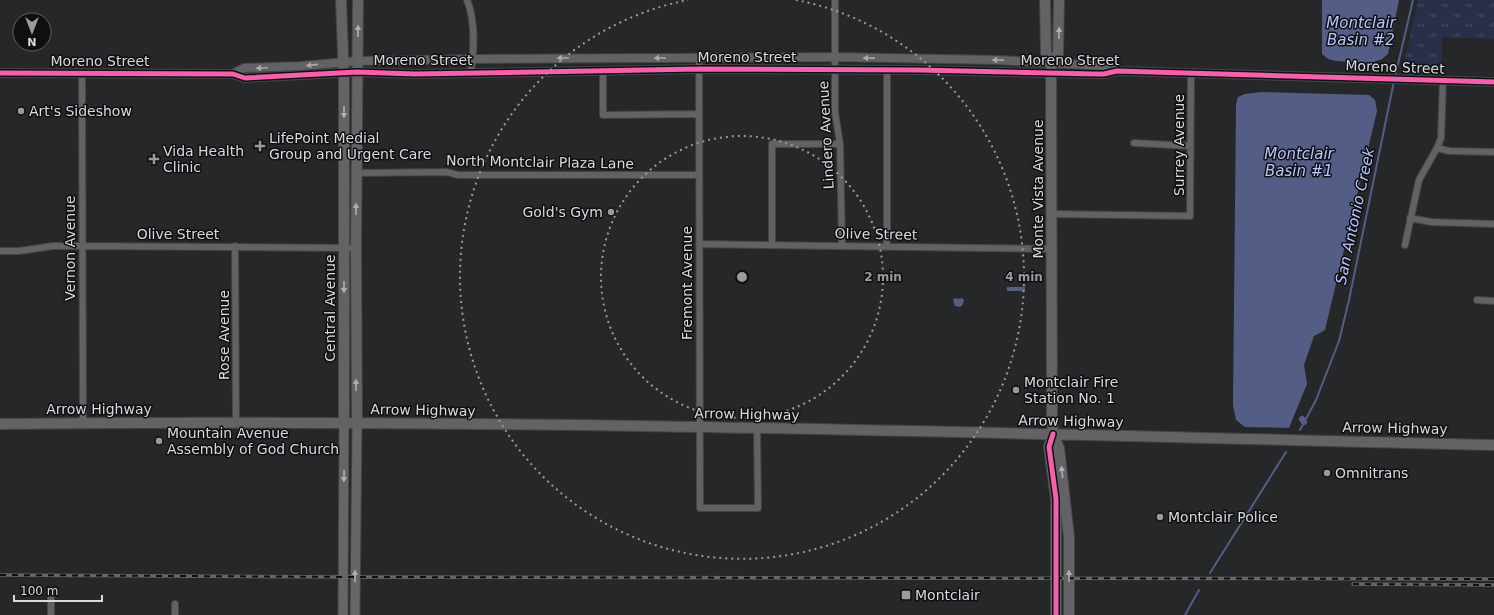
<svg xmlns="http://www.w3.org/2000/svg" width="1494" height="615" font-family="'DejaVu Sans',sans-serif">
  <defs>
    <pattern id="grass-tufts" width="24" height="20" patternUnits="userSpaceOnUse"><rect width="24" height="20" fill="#292f48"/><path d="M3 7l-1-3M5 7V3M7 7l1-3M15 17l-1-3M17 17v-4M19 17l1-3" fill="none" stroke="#474d62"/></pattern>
  </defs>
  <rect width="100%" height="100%" fill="#262729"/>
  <path fill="url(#grass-tufts)" d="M1418 0H1494V39L1442 37V75L1402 74Z"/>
  <path fill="#545d85" d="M1322 0H1399L1388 54 1382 59 1371 63 1336 61 1328 59 1322 54Z
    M1261 92 1369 95 1375 100 1377 111 1325 330 1320 333 1314 336 1304 365 1307 384 1289 428 1245 427 1236 420 1233 405 1236 104 1238 97 1245 94Z
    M1007 287H1025V291H1007Z
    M955 298 958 299 962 298 964 300 962 306 959 307 955 306 953 300Z"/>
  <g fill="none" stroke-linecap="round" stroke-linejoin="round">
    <path stroke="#545d85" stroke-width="2" d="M1395 77 1413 0
      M1300 430 1316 400 1339 341 1349 300 1394 81
      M1210 573 1286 452
      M1185 615 1199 590"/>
    <path stroke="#545d85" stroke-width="6" d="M1302 419 1304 422"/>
    <g stroke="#444445" stroke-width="8">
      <path id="minor" d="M467 0C476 22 474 49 471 72
        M835 0V112L840 144 842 245
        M699 58 700 508H758L757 428
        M887 70V247
        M603 71V115L699 114
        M82 73 83 423
        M1134 143 1190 146
        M1437 148 1449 151 1494 152
        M356 173 447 172 458 175H699
        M1051 214 1190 216 1191 74
        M1410 218 1431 222 1494 224
        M699 244 1052 249
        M772 244V144H840
        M1405 245 1419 180 1437 148 1441 138 1443 80
        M235 246 236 423
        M0 251H19L53 246H82L356 248
        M1477 300 1494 301
        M51 594V615
        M175 615V604"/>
    </g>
    <g stroke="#444445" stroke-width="10">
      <path id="tertiary" d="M0 73 233 74 245 78 357 72 415 74 535 72 699 69 919 70 1094 74H1104L1117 71 1494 82
        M233 74 244 68 300 66 358 61 473 59 835 57 998 60 1105 66 1117 71"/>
    </g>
    <g stroke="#444445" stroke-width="11">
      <path id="secondary" d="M343 615 344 423
        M355 615 357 424"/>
    </g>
    <g stroke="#444445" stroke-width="12">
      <path id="primary" d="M341 0 344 81V423
        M1045 0 1046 53 1051 63 1052 418 1053 434 1059 448 1069 537V615
        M1051 63 1058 54 1059 0
        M0 424C498 418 996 433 1494 445
        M357 424 356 248 358 0
        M1053 434 1049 447 1056 499V615"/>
    </g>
    <use href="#minor" stroke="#626264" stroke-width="6"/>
    <use href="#tertiary" stroke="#626264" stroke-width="8"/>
    <use href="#secondary" stroke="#656667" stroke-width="9"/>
    <use href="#primary" stroke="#636365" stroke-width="10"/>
    <g stroke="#656566" stroke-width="3.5">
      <path id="rail" d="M0 575 355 577 1494 579
        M1353 584 1494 585"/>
    </g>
    <use href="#rail" stroke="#0e0f11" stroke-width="2" stroke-dasharray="6" stroke-linecap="butt"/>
    <g stroke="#0e0f11" stroke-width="8">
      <path id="cycleway" d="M0 73 233 74 245 78 357 72 415 74 535 72 699 69 919 70 1094 74H1104L1117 71 1494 82
        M1053 434 1049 447 1056 499V615"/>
    </g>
    <use href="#cycleway" stroke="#f560ab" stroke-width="5"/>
  </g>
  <defs><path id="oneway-solid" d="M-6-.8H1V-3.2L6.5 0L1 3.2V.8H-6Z"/></defs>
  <g fill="#b0b0b3">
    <use href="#oneway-solid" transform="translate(358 31) rotate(-90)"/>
    <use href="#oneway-solid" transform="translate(1059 33) rotate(-89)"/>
    <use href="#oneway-solid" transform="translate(344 112) rotate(90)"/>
    <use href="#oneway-solid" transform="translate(356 209) rotate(-90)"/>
    <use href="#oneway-solid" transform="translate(344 287) rotate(90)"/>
    <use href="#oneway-solid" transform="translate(356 385) rotate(-90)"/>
    <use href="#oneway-solid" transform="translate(1062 472) rotate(-97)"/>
    <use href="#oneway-solid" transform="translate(1069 576) rotate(-91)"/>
  </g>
  <g fill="#aaaaad">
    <use href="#oneway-solid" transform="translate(563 58) rotate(180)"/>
    <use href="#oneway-solid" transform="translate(660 58) rotate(180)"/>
    <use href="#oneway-solid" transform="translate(869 58) rotate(-179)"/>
    <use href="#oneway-solid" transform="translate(998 60) rotate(-179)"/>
    <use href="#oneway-solid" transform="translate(312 65) rotate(174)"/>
    <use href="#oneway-solid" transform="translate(262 68) rotate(178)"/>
  </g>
  <g fill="#b1b1b4">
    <use href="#oneway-solid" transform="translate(344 476) rotate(91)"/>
    <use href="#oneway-solid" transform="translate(355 576) rotate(-90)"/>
  </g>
  <g fill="none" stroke="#9b9b9e" stroke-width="2" stroke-dasharray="2 4">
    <circle cx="742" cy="277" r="141"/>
    <path d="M796 0A282 282 0 1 1 688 0"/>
  </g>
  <g fill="#9b9b9e" stroke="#0e0f11" stroke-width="1.5">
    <circle cx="21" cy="111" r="4"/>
    <path d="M258 140h4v4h4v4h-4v4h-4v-4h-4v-4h4z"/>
    <path d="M152 153h4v4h4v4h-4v4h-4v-4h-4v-4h4z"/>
    <circle cx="611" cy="212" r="4"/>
    <circle cx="1016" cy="390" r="4"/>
    <circle cx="159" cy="441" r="4"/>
    <circle cx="1327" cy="473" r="4"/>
    <circle cx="1160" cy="517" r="4"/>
    <rect x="901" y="590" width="10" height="10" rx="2"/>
  </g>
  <g text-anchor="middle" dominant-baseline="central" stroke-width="3" stroke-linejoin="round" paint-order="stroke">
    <g font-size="14" fill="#dadadd" stroke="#0e0f11">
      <text x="747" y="57">Moreno Street</text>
      <text x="423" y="60">Moreno Street</text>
      <text x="1070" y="60">Moreno Street</text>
      <text x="100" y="61">Moreno Street</text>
      <text transform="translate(1395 67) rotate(2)">Moreno Street</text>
      <text transform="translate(826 135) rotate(-93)">Lindero Avenue</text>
      <text transform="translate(1179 145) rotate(-90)">Surrey Avenue</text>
      <text transform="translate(540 162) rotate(1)">North Montclair Plaza Lane</text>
      <text transform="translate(1038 189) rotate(-90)">Monte Vista Avenue</text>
      <text x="178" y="234">Olive Street</text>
      <text transform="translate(876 234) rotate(1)">Olive Street</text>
      <text transform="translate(70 248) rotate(-90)">Vernon Avenue</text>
      <text transform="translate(687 283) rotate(-90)">Fremont Avenue</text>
      <text transform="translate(330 308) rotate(-90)">Central Avenue</text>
      <text transform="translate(224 335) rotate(-90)">Rose Avenue</text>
      <text x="99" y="409">Arrow Highway</text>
      <text transform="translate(423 410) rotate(1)">Arrow Highway</text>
      <text transform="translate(747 414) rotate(1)">Arrow Highway</text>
      <text transform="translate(1071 421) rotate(1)">Arrow Highway</text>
      <text transform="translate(1395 428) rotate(1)">Arrow Highway</text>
    </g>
    <g font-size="14" fill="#dadadd" stroke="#0e0f11" text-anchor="start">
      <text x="29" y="111">Art's Sideshow</text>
      <text x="269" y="138">LifePoint Medial<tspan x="269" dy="16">Group and Urgent Care</tspan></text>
      <text x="163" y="151">Vida Health<tspan x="163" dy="16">Clinic</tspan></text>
      <text x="603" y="212" text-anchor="end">Gold's Gym</text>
      <text x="1024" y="382">Montclair Fire<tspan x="1024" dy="16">Station No. 1</tspan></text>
      <text x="167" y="433">Mountain Avenue<tspan x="167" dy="16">Assembly of God Church</tspan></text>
      <text x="1335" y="473">Omnitrans</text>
      <text x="1168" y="517">Montclair Police</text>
      <text x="915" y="595">Montclair</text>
    </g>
    <g font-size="15" font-style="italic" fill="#b9c6ff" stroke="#0e0f11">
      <text x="1361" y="23">Montclair<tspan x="1361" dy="17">Basin #2</tspan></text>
      <text x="1299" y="154">Montclair<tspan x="1299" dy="17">Basin #1</tspan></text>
      <text transform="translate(1355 216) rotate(-78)">San Antonio Creek</text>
    </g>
  </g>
  <circle cx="742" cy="277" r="6" fill="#9b9b9e" stroke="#0e0f11" stroke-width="2"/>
  <g font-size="12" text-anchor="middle" font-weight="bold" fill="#9b9b9e" stroke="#0e0f11" stroke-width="3" stroke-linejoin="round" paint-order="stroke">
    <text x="883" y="281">2 min</text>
    <text x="1024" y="281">4 min</text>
  </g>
  <g transform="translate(32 32) rotate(180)"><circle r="19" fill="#0e0f11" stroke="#606063"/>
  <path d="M0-3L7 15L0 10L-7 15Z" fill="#9b9b9e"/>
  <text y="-6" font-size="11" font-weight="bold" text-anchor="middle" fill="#dadadd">N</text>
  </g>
  <path d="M14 595v6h88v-6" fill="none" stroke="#dadadd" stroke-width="2"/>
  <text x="20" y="595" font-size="12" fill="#dadadd" stroke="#0e0f11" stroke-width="3" paint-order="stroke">100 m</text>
</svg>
